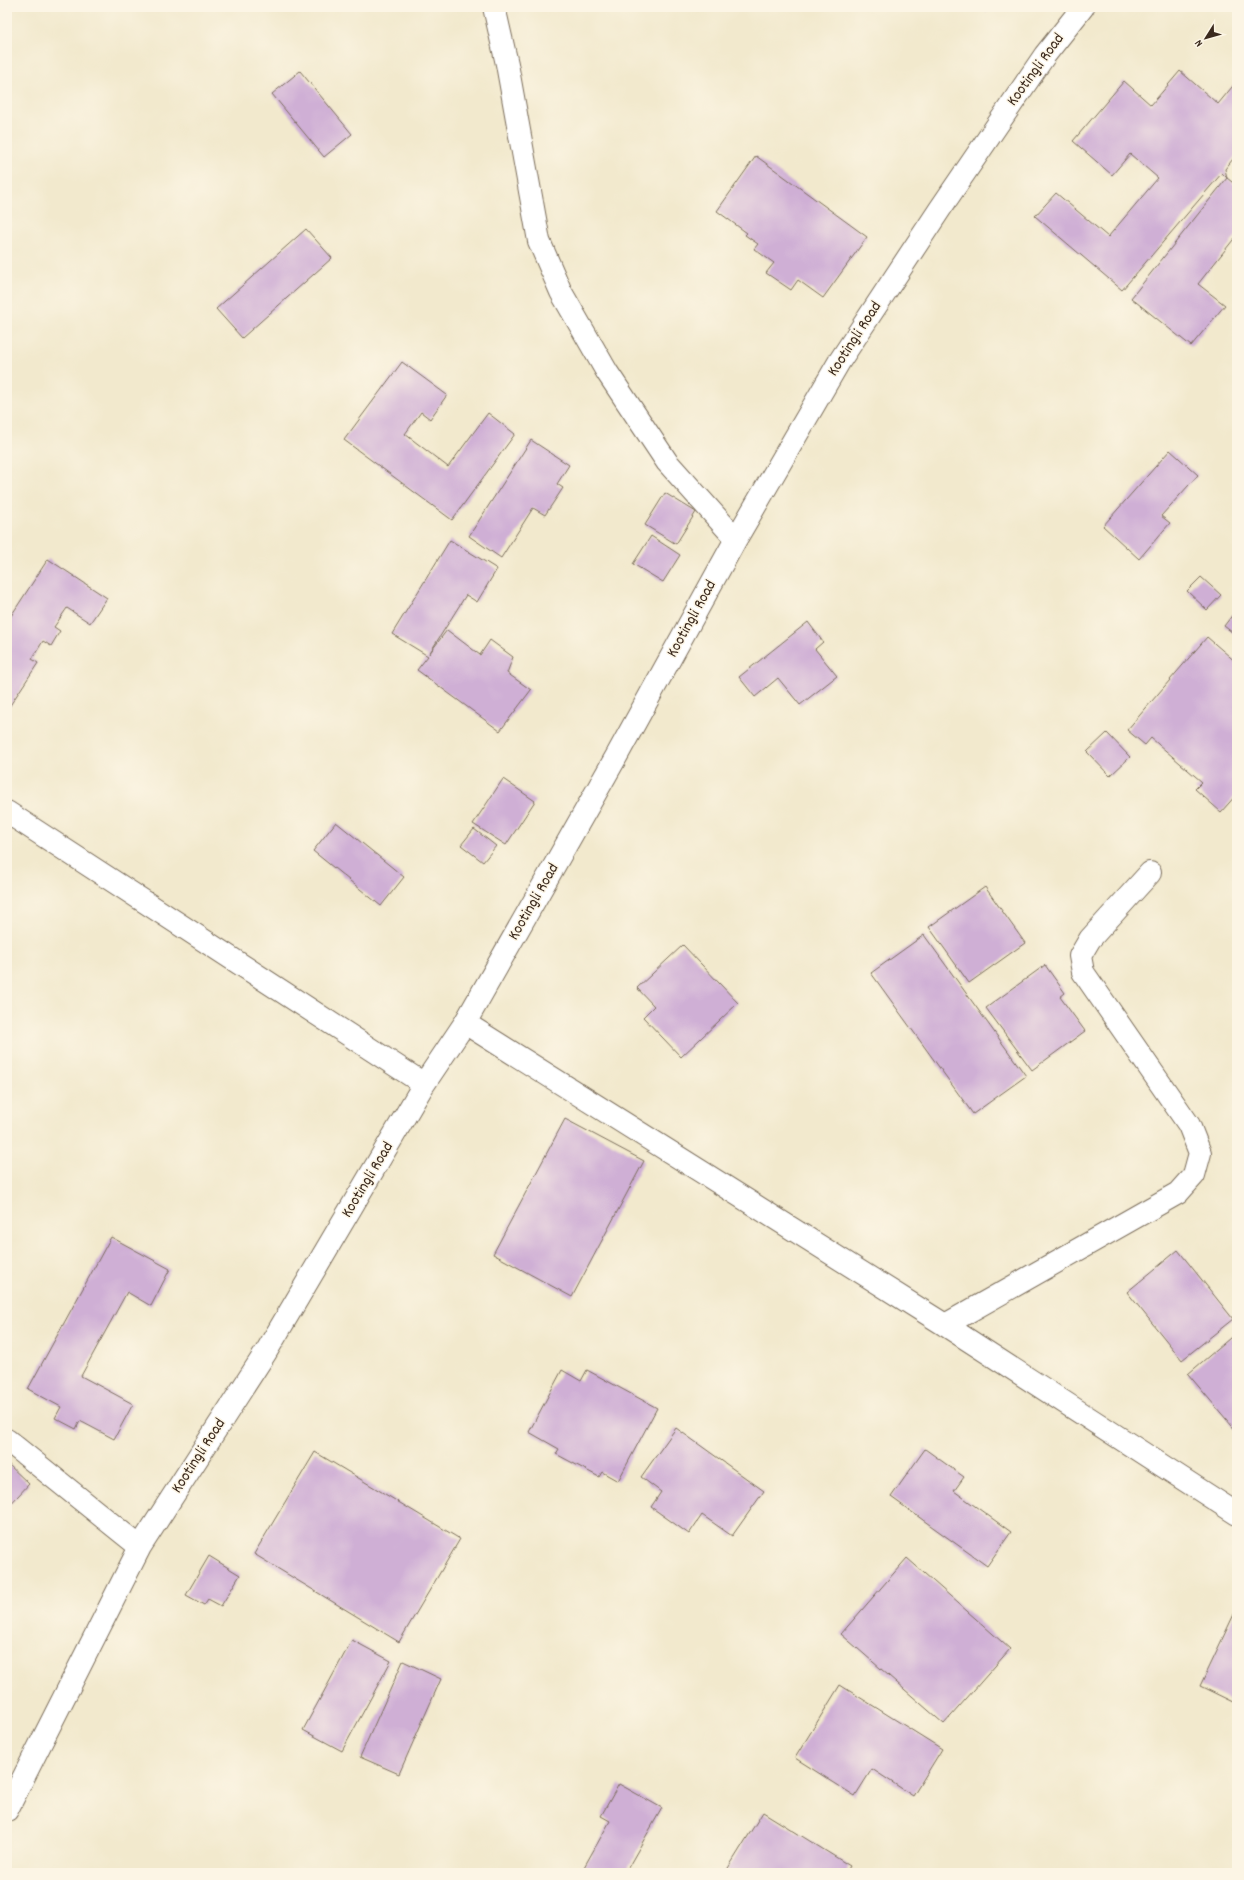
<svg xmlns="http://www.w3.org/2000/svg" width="1244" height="1880" font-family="Dekko,sans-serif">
  <rect width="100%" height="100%" fill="#fcf5e5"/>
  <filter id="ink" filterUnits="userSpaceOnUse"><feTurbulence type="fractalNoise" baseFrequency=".025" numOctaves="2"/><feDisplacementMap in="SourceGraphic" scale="8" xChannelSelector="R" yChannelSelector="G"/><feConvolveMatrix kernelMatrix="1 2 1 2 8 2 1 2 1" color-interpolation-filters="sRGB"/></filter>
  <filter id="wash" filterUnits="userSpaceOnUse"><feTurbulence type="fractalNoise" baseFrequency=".012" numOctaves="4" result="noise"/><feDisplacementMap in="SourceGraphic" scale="16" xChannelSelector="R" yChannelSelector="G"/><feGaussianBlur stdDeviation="0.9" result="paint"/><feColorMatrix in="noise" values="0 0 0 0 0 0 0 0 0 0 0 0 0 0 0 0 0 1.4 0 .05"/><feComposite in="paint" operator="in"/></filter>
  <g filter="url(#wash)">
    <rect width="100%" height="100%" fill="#f2e9cd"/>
    <g id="blocks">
      <path fill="#cfafd5" d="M982 7H991L987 12Z
        M300 71 352 134 324 157 272 94Z
        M1180 71 1218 104 1237 81V154L1225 169 1227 178 1237 186V235L1198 284 1225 305 1191 346 1131 298 1227 178 1222 173 1122 290 1035 216 1056 193 1108 237 1158 178 1130 154 1112 175 1073 141 1124 81 1151 105Z
        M756 156 867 237 823 298 798 280 791 290 766 273 774 263 754 249 758 244 745 235 747 233 717 211Z
        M306 229 332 258 242 338 216 309Z
        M402 362 447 395 430 419 421 412 405 434 448 467 488 413 515 434 452 520 344 440Z
        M531 440 569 465 557 484 563 488 545 515 533 508 501 558 469 536Z
        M1170 450 1198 475 1161 516 1170 523 1139 559 1103 526Z
        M665 493 696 512 676 544 645 525Z
        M651 536 680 555 663 582 633 564Z
        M450 540 497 569 477 602 466 595 429 654 447 630 480 655 490 640 513 657 507 673 531 690 500 731 417 670 428 656 392 634Z
        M48 559 107 598 90 623 67 608 54 627 60 631 51 646 43 641 32 659 38 663 7 710V622Z
        M1201 577 1221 595 1207 610 1187 591Z
        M1237 609V636L1224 626Z
        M808 622 823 642 815 649 837 676 800 705 778 678 755 697 739 677Z
        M1207 637 1237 663V794L1221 812 1195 789 1202 782 1151 738 1145 745 1127 730Z
        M1107 733 1130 757 1110 776 1087 752Z
        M503 779 535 801 506 845 473 824Z
        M336 822 404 877 381 906 313 851Z
        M474 829 496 846 483 862 461 845Z
        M985 887 1025 943 969 983 929 927Z
        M924 935 1026 1076 973 1114 871 973Z
        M683 945 738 1003 681 1057 643 1017 654 1006 637 988Z
        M1045 965 1065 993 1060 997 1085 1031 1032 1070 986 1008Z
        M565 1119 644 1161 572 1297 493 1254Z
        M111 1237 170 1269 151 1306 127 1292 81 1376 133 1404 114 1439 80 1421 76 1429 55 1418 61 1407 28 1389Z
        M1178 1250 1233 1319 1182 1360 1127 1292Z
        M1237 1332V1432L1188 1374Z
        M562 1370 581 1381 587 1370 657 1408 618 1481 602 1472 599 1477 556 1454 559 1449 529 1432Z
        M676 1428 764 1491 732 1536 702 1515 689 1534 651 1507 661 1492 641 1477Z
        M925 1449 964 1477 954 1491 1011 1532 987 1566 891 1497Z
        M315 1452 460 1539 399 1642 254 1554Z
        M7 1463 29 1484 7 1508Z
        M209 1556 240 1575 221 1606 208 1599 204 1605 186 1595Z
        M907 1558 1010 1649 944 1724 841 1634Z
        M1237 1608V1704L1200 1686Z
        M352 1640 391 1661 342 1751 303 1730Z
        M403 1661 441 1679 399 1774 360 1757Z
        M840 1685 942 1749 913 1796 872 1769 855 1796 795 1758Z
        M619 1784 662 1808 625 1873H591L583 1869 610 1821 601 1816Z
        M763 1812 850 1866 846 1873H725Z"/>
    </g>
  </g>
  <g filter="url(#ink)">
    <use href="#blocks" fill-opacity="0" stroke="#7b6d5b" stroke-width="1"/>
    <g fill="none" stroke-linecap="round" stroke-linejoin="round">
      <g stroke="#7b6d5b" stroke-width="24">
        <path id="minor" d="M494 7 507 64 539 241 561 292 607 372 667 462 736 539
          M7 812 424 1084
          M465 1023 945 1325 1237 1514
          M945 1325 1178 1193 1194 1175 1200 1153 1189 1125 1083 972 1080 956 1090 939 1150 873
          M7 1440 140 1547
          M7 1810 140 1547 266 1352 424 1084 465 1023 616 757 736 539 839 362 940 209 1045 55 1083 7"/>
      </g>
      <use href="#minor" stroke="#fff" stroke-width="22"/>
    </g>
  </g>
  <g text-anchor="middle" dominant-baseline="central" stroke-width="3" stroke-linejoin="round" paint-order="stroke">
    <g font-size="16" fill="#3b2a1e" stroke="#fcf5e5">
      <text transform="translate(1036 70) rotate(-54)">Kootingli Road</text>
      <text transform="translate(855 339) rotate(-57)">Kootingli Road</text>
      <text transform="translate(692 619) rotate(-61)">Kootingli Road</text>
      <text transform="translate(534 902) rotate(-60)">Kootingli Road</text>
      <text transform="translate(368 1180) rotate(-59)">Kootingli Road</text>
      <text transform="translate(199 1456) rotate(-57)">Kootingli Road</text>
    </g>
  </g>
  <rect width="1244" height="1880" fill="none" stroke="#fcf5e5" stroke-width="24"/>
  <g transform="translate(1206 38) rotate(233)" stroke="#fcf5e5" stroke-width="3" paint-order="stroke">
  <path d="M0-3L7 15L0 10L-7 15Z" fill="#3b2a1e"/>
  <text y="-6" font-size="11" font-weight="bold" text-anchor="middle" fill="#3b2a1e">N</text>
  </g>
</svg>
